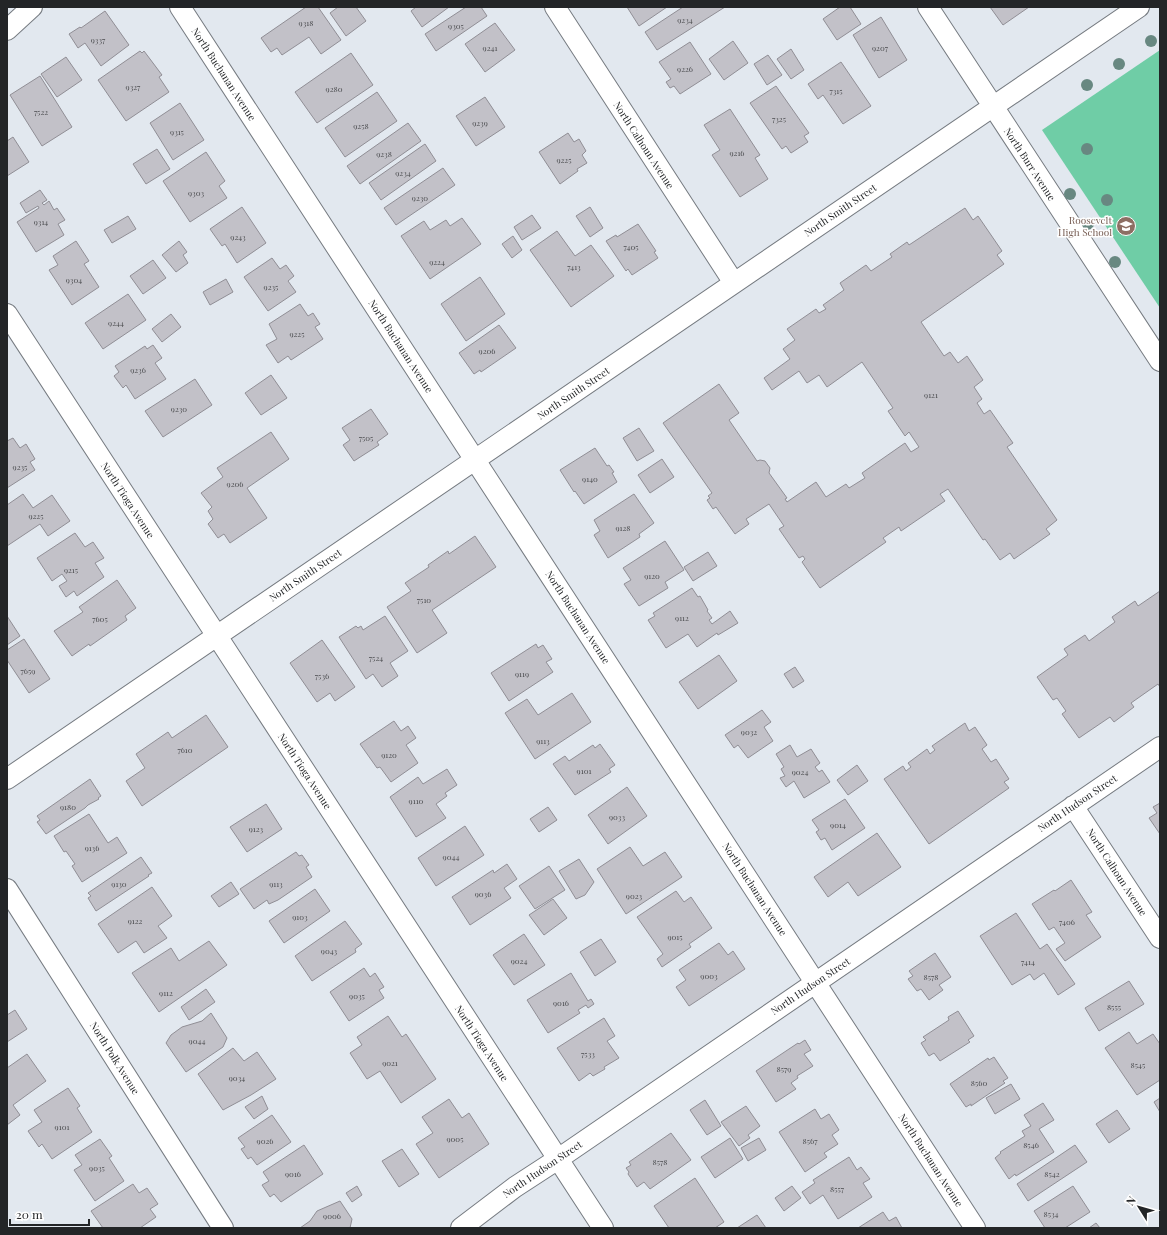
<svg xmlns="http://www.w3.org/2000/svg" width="1167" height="1235" font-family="'Playfair Display',serif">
  <rect width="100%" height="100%" fill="#e2e8ef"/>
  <path fill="#6fcda6" d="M1160 50V308L1042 130Z"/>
  <path fill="#c2c1c8" stroke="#908e95" d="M306 7H318L341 40 321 54 309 37 282 55 277 48 271 52 261 38Z
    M338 7H356L366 21 346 36 330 13Z
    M416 7H449L422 27 411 11Z
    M466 7H481L487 16 436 51 425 34Z
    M627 7H667L639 26Z
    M683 7H725L657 50 645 32Z
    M840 7H850L861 24 837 40 823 19Z
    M990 7H1029L1003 25Z
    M105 11 129 45 101 66 85 43 78 48 69 34 80 27 81 28Z
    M881 17 907 60 879 78 853 35Z
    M495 23 515 50 485 72 465 44Z
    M733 41 748 63 724 80 709 59Z
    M690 42 711 74 680 94 674 86 670 88 666 82 671 79 659 62Z
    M791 49 804 70 791 79 777 59Z
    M140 51 142 53 144 51 162 75 159 77 169 92 126 121 98 80Z
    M351 53 373 85 317 123 295 92Z
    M768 55 782 75 767 85 754 64Z
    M66 57 82 80 57 97 41 74Z
    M841 62 871 106 843 124 823 95 818 99 808 84Z
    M40 76 72 127 42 146 10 95Z
    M776 86 809 133 804 136 808 142 791 153 786 146 782 149 750 103Z
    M377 92 397 121 345 157 325 128Z
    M485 97 505 127 476 146 456 116Z
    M180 103 204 140 173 160 150 123Z
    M730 109 760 155 755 158 768 179 740 197 712 155 720 150 704 125Z
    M408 123 421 141 360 184 347 166Z
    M568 133 574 142 579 139 586 151 582 155 587 163 577 169 578 171 560 184 539 152Z
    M13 137 29 162 7 176V141Z
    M425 144 436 161 381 200 369 183Z
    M157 149 170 169 146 184 133 164Z
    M206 152 225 181 219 186 227 198 190 222 163 181Z
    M443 168 455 185 396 225 384 208Z
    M40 190 47 200 42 203 44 205 49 201 54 210 57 208 65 220 58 224 64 235 36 252 17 222 39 208 38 206 26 213 20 203Z
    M242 207 266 243 237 263 225 244 222 246 210 229Z
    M590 207 603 228 590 237 576 216Z
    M965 208 973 220 978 216 1002 251 997 255 1004 264 921 322 944 356 950 352 958 363 967 356 983 380 974 387 982 399 977 403 984 414 990 410 1013 443 1007 447 1057 520 1046 529 1050 534 1014 559 1010 553 1000 560 985 539 983 540 948 489 940 494 945 501 901 531 899 527 883 538 886 542 820 588 802 562 805 559 803 556 799 558 779 529 784 526 769 504 746 519 749 524 735 534 716 507 713 509 707 500 710 498 708 496 712 493 663 423 719 384 739 413 729 420 757 461 760 460 765 461 770 468 769 473 787 498 785 499 787 502 816 482 826 497 846 484 849 488 865 478 862 473 905 443 911 452 919 447 909 432 905 436 888 411 893 408 862 362 827 387 819 375 807 383 799 371 772 390 764 378 790 359 783 349 795 340 787 329 816 309 819 313 826 309 823 305 844 290 840 283 866 265 871 271 892 257 890 254 907 242 909 245Z
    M532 215 541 228 522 240 514 227Z
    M128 216 136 229 112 243 104 230Z
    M462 218 481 244 430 279 401 236 424 221 430 230 446 220 450 226Z
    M638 224 656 251 654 252 658 258 632 275 628 269 626 271 606 241 616 235 617 237Z
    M557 231 575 256 591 245 614 276 571 307 530 250Z
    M513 236 522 250 512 258 502 244Z
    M76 241 89 261 84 264 99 287 72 305 49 270 58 265 53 256Z
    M179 241 187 252 183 255 188 263 176 272 162 255Z
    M272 258 280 269 286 265 294 276 288 281 296 292 268 311 244 277Z
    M153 260 166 278 143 294 130 276Z
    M480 277 505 314 466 341 441 304Z
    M226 279 233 292 210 305 203 292Z
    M128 294 146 320 103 349 85 323Z
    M300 304 308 316 313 313 320 324 315 327 323 339 291 360 288 356 278 363 266 345 277 339 269 324Z
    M171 314 181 327 162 342 152 329Z
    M499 325 516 348 481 372 480 370 474 374 459 353Z
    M153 345 162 358 155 363 166 379 135 399 126 385 123 388 114 376 119 372 115 366 145 346 147 349Z
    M271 375 287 398 261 415 245 393Z
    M195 379 212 405 163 437 145 411Z
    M371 409 388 434 377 442 379 445 354 461 343 445 350 440 342 428Z
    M639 428 654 451 637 461 623 438Z
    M271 432 289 459 247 488 267 518 230 543 224 534 218 538 208 524 213 519 208 511 212 507 201 493 223 477 217 468Z
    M13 438 20 448 26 444 35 459 30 462 35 470 7 488V441Z
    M595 448 607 466 609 465 614 472 612 473 617 482 584 504 575 491 574 492 560 470Z
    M662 459 674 477 650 493 638 475Z
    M23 494 33 508 52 495 70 521 48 536 40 524 7 546V505Z
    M634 494 654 523 639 534 640 537 608 558 594 535 600 531 594 520Z
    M75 533 85 547 93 542 104 558 95 563 104 577 77 596 74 591 66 597 59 586 67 581 62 574 52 581 37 558Z
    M475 536 496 567 432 610 447 633 417 653 387 607 411 591 405 583 429 567 428 565 448 551 449 554Z
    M665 541 684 570 665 582 668 588 639 606 624 584 631 580 623 568Z
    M708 552 717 566 693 581 684 567Z
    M117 580 136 608 125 616 127 620 90 646 89 644 72 656 54 631 83 612 79 607Z
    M692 588 698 597 700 596 708 610 707 611 712 618 709 620 712 624 730 611 738 623 718 635 717 633 697 647 688 634 666 648 648 620 655 616 653 613Z
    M1160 591V687L1158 684 1131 703 1134 707 1114 722 1110 717 1079 738 1062 714 1066 711 1057 698 1053 700 1037 677 1068 655 1064 649 1085 635 1089 641 1115 622 1112 617 1135 601 1138 606Z
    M7 616 20 636 7 645Z
    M385 616 408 651 390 663 398 676 382 687 373 674 366 679 339 637 356 626 358 628 361 626 363 630Z
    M24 639 50 679 29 693 7 660V650Z
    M322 640 355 687 335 701 330 693 317 702 290 663Z
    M536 644 538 648 543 645 552 659 546 662 553 672 509 701 491 673Z
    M719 655 737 681 698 709 679 682Z
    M795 667 804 681 793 688 784 674Z
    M572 693 591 722 535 759 505 713 527 699 538 715Z
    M762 710 771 722 764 727 773 741 748 758 738 745 734 748 725 735Z
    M206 715 228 747 142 806 126 781 145 768 136 754 168 732 172 738Z
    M394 721 401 731 408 726 416 738 406 745 418 763 391 782 380 767 377 768 360 744Z
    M965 723 969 731 975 727 987 745 982 749 991 762 996 759 1009 779 1004 782 1009 788 929 844 884 779 903 766 906 771 911 767 908 763 927 749 930 754 935 750 932 746Z
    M600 744 615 765 609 769 611 772 575 795 553 764 565 756 569 761 593 745 595 748Z
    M790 745 797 757 811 749 820 763 815 767 819 772 822 770 830 782 804 798 794 781 786 787 780 778 785 776 781 769 784 767 776 754Z
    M857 765 868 781 848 795 837 780Z
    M447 769 457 785 445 793 447 796 436 804 446 818 416 837 390 797 418 777 423 784Z
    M90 779 101 796 98 798 99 799 88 805 85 808 46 834 37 822 40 820 37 816Z
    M627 787 647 816 608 844 588 815Z
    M845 799 865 828 832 850 825 838 821 840 816 832 819 830 812 820Z
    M1160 803V834L1149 818 1157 813 1153 807Z
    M266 804 282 829 247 852 230 827Z
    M548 807 557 820 539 832 530 819Z
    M89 814 108 843 117 837 127 853 82 882 72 866 75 864 66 851 64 852 54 836Z
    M465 826 484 855 436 886 418 858Z
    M877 833 901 867 858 896 848 882 828 897 814 877Z
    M630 847 643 866 665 852 682 877 626 914 597 869Z
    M296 852 299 856 302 855 309 865 306 867 312 877 278 900 269 904 267 900 254 909 240 889Z
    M141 857 152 873 148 875 149 876 96 911 88 898 91 896 88 893Z
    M579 859 594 882 585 895 576 899 559 871Z
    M507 864 517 879 504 888 511 898 470 925 452 897 493 870 494 873Z
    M549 866 565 890 535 909 519 886Z
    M1071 880 1092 912 1086 915 1101 937 1065 961 1056 949 1065 943 1054 927 1049 930 1032 904 1054 890 1055 891Z
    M231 882 239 894 219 907 211 896Z
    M152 887 172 916 158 926 167 938 144 953 136 941 118 953 98 924Z
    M315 889 330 911 284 943 269 921Z
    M676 891 684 902 691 897 712 928 689 944 691 947 662 967 657 959 663 954 637 917Z
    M553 899 567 918 544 935 529 915Z
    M1016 913 1040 949 1047 944 1075 984 1058 995 1044 973 1034 980 1030 974 1012 985 980 936Z
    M345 921 362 944 355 949 356 952 312 981 295 956Z
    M524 934 545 965 514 985 493 955Z
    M601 939 616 962 595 976 580 952Z
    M209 941 227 965 159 1012 132 973 171 948 179 961Z
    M719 943 728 955 733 951 745 969 689 1006 676 987 686 980 679 970Z
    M935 953 951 977 939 985 943 990 929 1000 921 989 917 991 908 979 913 976 909 971Z
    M364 968 370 977 375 973 384 987 379 990 384 998 349 1021 330 992Z
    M571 973 588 1001 591 999 594 1004 588 1008 586 1005 578 1010 580 1013 548 1033 527 1000Z
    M1129 981 1144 1004 1099 1031 1085 1008Z
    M206 989 215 1002 189 1020 181 1007Z
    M15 1010 27 1029 7 1042V1015Z
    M958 1011 974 1036 968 1040 970 1042 940 1061 934 1053 929 1056 921 1043 926 1040 923 1037 949 1020 948 1017Z
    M211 1013 227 1038 223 1047 186 1072 166 1043 171 1035 182 1027 202 1021Z
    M388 1016 402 1037 406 1034 436 1079 401 1103 380 1071 367 1079 350 1053 362 1045 357 1037Z
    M604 1018 615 1036 607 1041 619 1058 604 1067 605 1069 593 1076 590 1073 579 1081 557 1048Z
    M1129 1032 1137 1044 1153 1034 1160 1044V1080L1137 1095 1105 1048Z
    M805 1040 811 1050 804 1054 813 1066 797 1076 798 1078 791 1083 796 1089 776 1102 756 1071 798 1043 799 1044Z
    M233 1048 244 1061 257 1052 276 1079 251 1095 223 1110 198 1074Z
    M27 1054 46 1081 13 1105 20 1115 7 1125V1068Z
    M994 1057 1008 1078 1003 1081 1005 1083 971 1106V1104L966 1107 950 1084 988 1058 989 1060Z
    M1011 1084 1020 1099 995 1114 986 1098Z
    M68 1088 80 1106 77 1108 92 1132 52 1159 42 1144 39 1147 28 1131 42 1122 34 1110Z
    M262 1096 268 1109 254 1119 245 1107Z
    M1160 1098V1112L1154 1102Z
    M449 1099 462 1118 469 1113 489 1144 439 1178 416 1144 433 1133 422 1117Z
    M705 1100 721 1126 707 1135 690 1110Z
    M1043 1103 1054 1120 1039 1129 1054 1152 1016 1176 1015 1174 1009 1179 995 1158 1001 1153 1000 1152 1025 1136 1022 1131 1031 1126 1024 1115Z
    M746 1106 760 1126 748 1135 750 1138 739 1146 721 1122Z
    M815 1109 821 1119 829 1114 839 1130 832 1135 838 1144 824 1153 827 1157 805 1172 779 1132Z
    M1117 1110 1130 1129 1109 1143 1096 1124Z
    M272 1115 291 1142 257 1165 251 1157 248 1159 241 1149 245 1147 238 1138Z
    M671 1133 691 1160 650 1189 644 1182 637 1187 628 1174 629 1172 626 1168 631 1165 629 1162Z
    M730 1138 743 1159 715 1178 701 1157Z
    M759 1138 766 1150 748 1161 741 1148Z
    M100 1139 112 1156 109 1158 124 1181 95 1201 74 1170 82 1165 75 1155Z
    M304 1145 323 1174 281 1202 274 1194 270 1197 262 1185 269 1181 263 1172Z
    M1075 1145 1087 1162 1028 1201 1017 1184Z
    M402 1149 419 1174 399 1187 382 1161Z
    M849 1157 857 1170 861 1167 870 1179 863 1183 872 1197 838 1219 823 1195 810 1204 802 1192 815 1183 813 1180Z
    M695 1178 724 1222 715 1228H669L654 1206Z
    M133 1184 139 1193 147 1188 158 1204 150 1209 156 1217 140 1228H103L91 1211Z
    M357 1186 362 1195 352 1202 346 1193Z
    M792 1186 801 1198 784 1211 775 1198Z
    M1073 1186 1090 1212 1065 1228H1045L1034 1211Z
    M340 1201 352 1219 350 1228H300L310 1221 317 1211Z
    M883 1212 889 1221 896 1217 902 1228H858Z
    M757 1215 766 1228H737Z
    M1096 1223 1100 1228H1089Z"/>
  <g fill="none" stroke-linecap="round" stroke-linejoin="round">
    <g stroke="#767b81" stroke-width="22">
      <path id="street" d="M180 7 975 1228
        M555 7 734 283
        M928 7 1160 361
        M7 30 32 7
        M7 314 603 1228
        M7 779 1139 7
        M1073 806 1160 938
        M7 889 223 1228
        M461 1228 515 1187 558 1159 1160 747"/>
    </g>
    <use href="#street" stroke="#fff" stroke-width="20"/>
  </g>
  <g fill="#688881">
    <circle cx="1151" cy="41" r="6"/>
    <circle cx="1119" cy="64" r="6"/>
    <circle cx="1087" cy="85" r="6"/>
    <circle cx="1087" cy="149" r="6"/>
    <circle cx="1070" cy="194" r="6"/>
    <circle cx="1107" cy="200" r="6"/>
    <circle cx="1088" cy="224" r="6"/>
    <circle cx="1115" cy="262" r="6"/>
  </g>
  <defs>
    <g id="school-disc" transform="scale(1)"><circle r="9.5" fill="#8d6e63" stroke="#fff"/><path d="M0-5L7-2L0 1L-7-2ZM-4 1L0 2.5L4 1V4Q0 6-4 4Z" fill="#fff"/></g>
  </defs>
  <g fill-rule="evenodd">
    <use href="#school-disc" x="1126" y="226"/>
  </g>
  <g text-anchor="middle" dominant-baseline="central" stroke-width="3" stroke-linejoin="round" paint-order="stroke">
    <g font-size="8" fill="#4b4c4f">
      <text x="685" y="19">9234</text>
      <text x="306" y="22">9318</text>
      <text x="456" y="25">9305</text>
      <text x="98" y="39">9337</text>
      <text x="490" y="47">9241</text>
      <text x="880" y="47">9207</text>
      <text x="685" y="68">9226</text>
      <text x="133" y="86">9327</text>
      <text x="334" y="88">9280</text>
      <text x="836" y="90">7315</text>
      <text x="41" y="111">7522</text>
      <text x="779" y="118">7325</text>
      <text x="480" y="122">9239</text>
      <text x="361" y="125">9258</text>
      <text x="177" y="131">9315</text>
      <text x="737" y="152">9216</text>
      <text x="384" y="153">9238</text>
      <text x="564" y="159">9225</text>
      <text x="403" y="172">9234</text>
      <text x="196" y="192">9303</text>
      <text x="420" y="197">9230</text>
      <text x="41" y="221">9314</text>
      <text x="238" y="236">9243</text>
      <text x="631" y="246">7405</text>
      <text x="437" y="261">9224</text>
      <text x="574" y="266">7413</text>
      <text x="74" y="279">9304</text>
      <text x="271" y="286">9235</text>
      <text x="116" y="322">9244</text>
      <text x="297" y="333">9225</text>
      <text x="487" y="350">9206</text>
      <text x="138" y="369">9236</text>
      <text x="931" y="394">9121</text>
      <text x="179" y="408">9230</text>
      <text x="366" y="437">7505</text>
      <text x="20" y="466">9235</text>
      <text x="590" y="478">9140</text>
      <text x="235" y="483">9206</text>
      <text x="36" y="515">9225</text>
      <text x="623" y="527">9128</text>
      <text x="71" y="569">9215</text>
      <text x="652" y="575">9120</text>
      <text x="424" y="599">7510</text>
      <text x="682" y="617">9112</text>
      <text x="100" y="618">7605</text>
      <text x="376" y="657">7524</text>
      <text x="28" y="670">7659</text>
      <text x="522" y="673">9119</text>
      <text x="322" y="675">7536</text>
      <text x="749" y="731">9032</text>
      <text x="543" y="740">9113</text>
      <text x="185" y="749">7610</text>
      <text x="389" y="754">9120</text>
      <text x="584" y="770">9101</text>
      <text x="800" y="771">9024</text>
      <text x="416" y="800">9110</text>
      <text x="68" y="806">9180</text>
      <text x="617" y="816">9033</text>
      <text x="838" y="824">9014</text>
      <text x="256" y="828">9123</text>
      <text x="92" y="847">9136</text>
      <text x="451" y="856">9044</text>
      <text x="119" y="883">9130</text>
      <text x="276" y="883">9113</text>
      <text x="483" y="893">9036</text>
      <text x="634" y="895">9023</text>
      <text x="300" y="916">9103</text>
      <text x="135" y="920">9122</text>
      <text x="1067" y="921">7406</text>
      <text x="675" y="936">9015</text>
      <text x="329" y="950">9043</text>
      <text x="519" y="960">9024</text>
      <text x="1028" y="961">7414</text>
      <text x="709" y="975">9003</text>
      <text x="931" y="976">8578</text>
      <text x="166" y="992">9112</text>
      <text x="357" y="995">9035</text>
      <text x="561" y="1002">9016</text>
      <text x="1114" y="1006">8555</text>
      <text x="197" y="1040">9044</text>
      <text x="588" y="1053">7533</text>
      <text x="390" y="1062">9021</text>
      <text x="1138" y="1064">8545</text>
      <text x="784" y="1068">8579</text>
      <text x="237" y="1077">9034</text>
      <text x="979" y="1082">8560</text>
      <text x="62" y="1126">9101</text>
      <text x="455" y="1138">9005</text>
      <text x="265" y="1140">9026</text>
      <text x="810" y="1140">8567</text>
      <text x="1031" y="1144">8546</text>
      <text x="660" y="1161">8578</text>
      <text x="97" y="1167">9035</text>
      <text x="293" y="1173">9016</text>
      <text x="1052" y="1173">8542</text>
      <text x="837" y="1188">8557</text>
      <text x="1051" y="1213">8534</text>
      <text x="332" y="1215">9006</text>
    </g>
    <g font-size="10" fill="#232527" stroke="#fff">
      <text transform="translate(224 74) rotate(57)">North Buchanan Avenue</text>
      <text transform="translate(644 145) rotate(57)">North Calhoun Avenue</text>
      <text transform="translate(1030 164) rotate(57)">North Burr Avenue</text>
      <text transform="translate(840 210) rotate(-34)">North Smith Street</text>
      <text transform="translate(401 346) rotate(57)">North Buchanan Avenue</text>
      <text transform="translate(573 393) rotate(-34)">North Smith Street</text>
      <text transform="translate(128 500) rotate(57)">North Tioga Avenue</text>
      <text transform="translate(305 575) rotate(-34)">North Smith Street</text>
      <text transform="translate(578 617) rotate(57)">North Buchanan Avenue</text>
      <text transform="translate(305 771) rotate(57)">North Tioga Avenue</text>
      <text transform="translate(1077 803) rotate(-34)">North Hudson Street</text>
      <text transform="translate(1117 872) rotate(57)">North Calhoun Avenue</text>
      <text transform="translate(755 889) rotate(57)">North Buchanan Avenue</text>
      <text transform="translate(810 986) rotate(-34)">North Hudson Street</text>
      <text transform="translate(482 1043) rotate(57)">North Tioga Avenue</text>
      <text transform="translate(115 1058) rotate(58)">North Polk Avenue</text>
      <text transform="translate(931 1160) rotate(57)">North Buchanan Avenue</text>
      <text transform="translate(542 1169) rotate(-34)">North Hudson Street</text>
    </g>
    <g font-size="10" fill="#785e54" stroke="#fff" text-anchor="end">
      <text x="1112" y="220">Roosevelt<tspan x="1112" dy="12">High School</tspan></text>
    </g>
  </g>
  <rect width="1167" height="1235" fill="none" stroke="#232527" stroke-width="16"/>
  <g transform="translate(1139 1207) rotate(307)" stroke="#ffffff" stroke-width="3" paint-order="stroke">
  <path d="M0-3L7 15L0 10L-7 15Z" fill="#232527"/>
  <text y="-6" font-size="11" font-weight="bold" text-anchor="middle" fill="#232527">N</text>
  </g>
  <path d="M10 1219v6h79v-6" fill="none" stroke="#232527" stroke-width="2"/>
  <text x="16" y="1219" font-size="12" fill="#232527" stroke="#ffffff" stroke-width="3" paint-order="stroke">20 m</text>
</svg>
